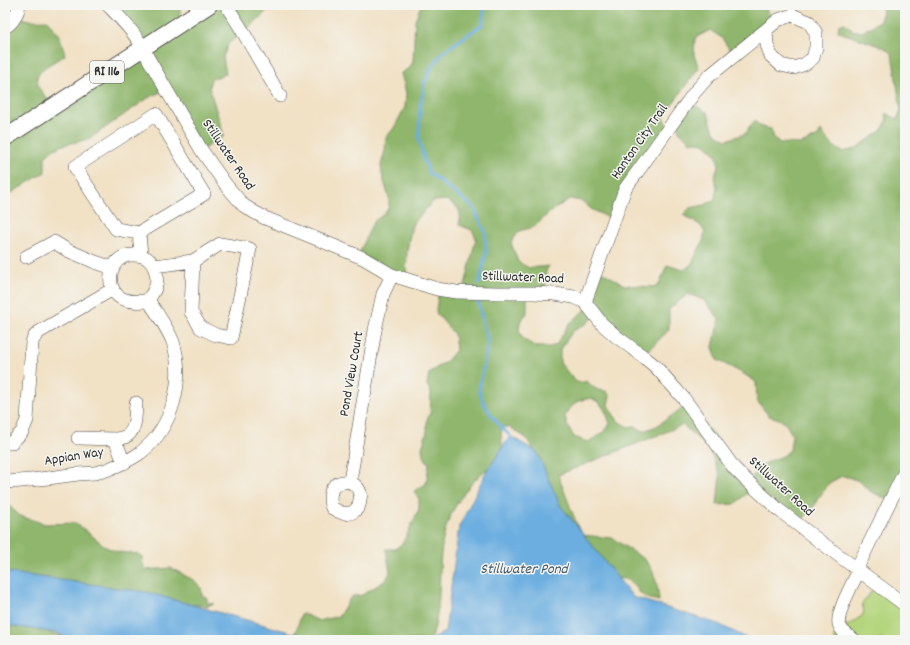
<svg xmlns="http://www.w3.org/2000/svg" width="910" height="645" font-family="Dekko,sans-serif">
  <rect width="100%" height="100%" fill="#f6f6f2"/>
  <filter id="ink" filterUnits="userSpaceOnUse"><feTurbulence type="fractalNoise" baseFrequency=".025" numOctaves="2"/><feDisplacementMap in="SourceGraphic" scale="8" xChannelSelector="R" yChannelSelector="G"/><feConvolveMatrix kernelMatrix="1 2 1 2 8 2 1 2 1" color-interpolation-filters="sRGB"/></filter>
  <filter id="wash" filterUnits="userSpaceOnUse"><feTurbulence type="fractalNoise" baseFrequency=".012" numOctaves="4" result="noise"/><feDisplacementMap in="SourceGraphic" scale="16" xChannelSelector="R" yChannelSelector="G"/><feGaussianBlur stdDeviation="0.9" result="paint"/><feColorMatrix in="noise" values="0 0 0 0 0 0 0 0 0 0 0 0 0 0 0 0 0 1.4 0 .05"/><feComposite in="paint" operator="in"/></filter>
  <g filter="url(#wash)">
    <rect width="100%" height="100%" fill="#f1e1c5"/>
    <path fill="#b4d57d" stroke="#708054" d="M877 584 905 604V640H833L845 616 844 628 862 616 864 611 862 604Z"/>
    <path fill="#8fb66c" stroke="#5d704c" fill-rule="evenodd" d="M5 5H7C22 21 26 21 47 20L60 37 65 55 45 67 37 76 38 87 53 106 143 49 100 5H176L180 9 179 26 211 5H273L251 26 228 44 223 57 226 74 211 79 209 87 224 136 203 149 167 89 148 98 89 139 63 145 53 150 45 157V172L5 197Z
      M421 5H763L777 23 733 55 722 38 710 30 695 38 694 55 699 68 686 85 663 117 668 128 611 219 591 209 582 201 569 199 549 213 534 227 519 231 511 243 518 262 529 268 549 266 546 271 545 292H527V313L520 322 519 331 524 340 537 347H550L556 345 569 324 588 307 597 269 625 285 653 287 659 285 667 265 683 270 691 265 703 241 705 232 700 225 683 215 690 208 705 205 715 199 717 186 714 178 719 165 716 154 704 143 689 141 679 131 678 114 686 102 700 108 708 113 714 132 726 140 745 134 754 121 762 127 771 129 774 138 780 143 801 144 817 137 821 131C826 139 834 148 843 152L855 149 881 131 887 121 886 113 897 119 901 110 892 54 885 48 842 33 838 31 839 25 845 23 852 30 862 32 880 21 883 11 880 5H905V470L889 500 870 491 859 481 848 477 842 476 829 483 824 491 817 500 815 505 801 521 754 487 735 504 717 505 720 475 709 449 683 425 558 475 581 535 612 538 644 559C655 569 658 587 659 601L646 598 638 591 637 587 626 579 604 577 564 536 534 450 526 438 511 428 501 426C501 436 504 449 499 459 496 464 486 469 482 473 465 489 451 509 445 531 437 560 442 591 436 620 435 628 434 633 429 640H373L368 639 358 640H311L295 633 302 613 319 621 339 616 350 598 353 596 362 595 386 580 390 572 386 549H395L403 543 419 509V499L414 491 426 484 429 464 423 455 422 448 427 432V419L430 414 431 392 427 385 429 373 447 361 456 350 454 334 438 315H437L436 310 439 288 464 290 476 238 472 230 459 225C462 209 459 209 447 200L434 201 426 209 412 225 407 251 406 278 359 254 373 222 384 214 389 207V198L382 174 381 165 385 151 386 138 394 128 405 107 406 93 401 73 409 68 413 62 415 20ZM688 294 704 300 719 319 713 347 717 360 744 374 756 382 757 401 769 416C783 419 786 423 792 435L790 450 783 456 765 463 749 480 688 404 657 426 643 431 635 426 628 427 619 422 611 411 608 405 610 396 606 391C597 391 593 388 587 381L579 383 574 380 560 363V349L573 331 586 324 596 315 643 355 669 330V309ZM591 398C603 403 606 412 610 424L604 432 588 442 574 437 567 425 565 416 568 410 578 401Z
      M5 502 20 516 45 524 76 523 106 547 118 552 139 554 144 559 142 561 145 570 171 568 195 581 201 588 202 595 207 598V603L214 604 208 605V607L199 605H186L5 579Z
      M5 621 17 622 57 635 84 640H5Z"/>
    <path fill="#6caee0" stroke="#4c6c86" d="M510 436 537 452 560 505 633 597 718 624 751 640H430L445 632 459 527 485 474Z
      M5 572 146 592 318 640H71L57 633 5 625Z"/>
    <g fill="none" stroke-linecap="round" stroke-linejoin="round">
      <path stroke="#6caee0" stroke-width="3" d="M479 284 486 253 485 232 473 207 429 173 424 160 419 139 420 108 425 81 431 68 444 51 482 25 484 12 482 5
        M477 297 488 343 479 390C483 408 497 423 510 436V439"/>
    </g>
  </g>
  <g filter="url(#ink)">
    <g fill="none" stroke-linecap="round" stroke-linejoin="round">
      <g stroke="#494642" stroke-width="14">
        <path id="minor" d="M108 5C124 22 139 37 148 58L202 151 226 185 243 205 254 212 265 218 322 241 363 258 392 275 437 289 456 292 497 293H533L555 294 574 297 585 302 602 324 617 337 644 357 656 367 671 384 685 400 734 468 745 479 779 510 814 537 905 605
          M226 5 239 25 280 96
          M5 27C13 23 18 13 19 5
          M139 233 116 229 75 167 156 114 204 194 139 233 141 255
          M132 255C135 255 139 255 142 256 153 259 159 274 156 285 155 291 151 295 148 300 141 302 131 302 123 299 106 292 107 265 123 257 125 256 129 255 132 255Z
          M26 257 54 242 67 250 95 262 113 268
          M154 266 193 261 191 312 201 328 216 335 231 338 250 249 220 244 193 261
          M585 302 625 189 694 93 708 77 778 20 792 15 809 22 816 33V47L813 58 805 64 794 68 781 65 771 56 767 45 766 30
          M78 438 115 439 124 463
          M115 439C118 439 122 438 125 437 137 431 135 414 136 403
          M5 443H11L22 432 27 420 32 342 35 336 39 332 113 289
          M350 481 375 330 383 294 392 275
          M350 481C353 484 357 486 359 490 361 493 361 496 360 499 360 508 353 515 344 513 340 513 336 510 332 508 329 501 329 488 337 484 340 482 346 482 350 481Z
          M5 482C29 481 54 477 78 474 85 473 92 474 99 472 105 471 111 468 116 466 125 462 133 458 140 453 173 428 185 380 173 342 167 327 157 313 148 300
          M857 568 905 471
          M854 640C848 635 841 632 839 624 836 613 854 581 859 570"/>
      </g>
      <g stroke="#494642" stroke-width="18">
        <path id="major" d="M5 138 209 5"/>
      </g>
      <use href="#minor" stroke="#fff" stroke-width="13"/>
      <use href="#major" stroke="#fff" stroke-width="16"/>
    </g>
  </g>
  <g text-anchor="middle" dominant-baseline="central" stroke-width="3" stroke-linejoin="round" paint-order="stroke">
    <rect fill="#f6f6f2" stroke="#686867" stroke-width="1" x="90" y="61" width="34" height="22" rx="3"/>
    <g font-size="13" font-weight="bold" fill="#2b2b2b">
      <text x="107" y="72">RI 116</text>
    </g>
    <g font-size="14" fill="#2b2b2b" stroke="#f6f6f2">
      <text transform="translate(640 142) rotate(-55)">Hanton City Trail</text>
      <text transform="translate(228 155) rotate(56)">Stillwater Road</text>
      <text transform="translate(523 278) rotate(2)">Stillwater Road</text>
      <text transform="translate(352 374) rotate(-80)">Pond View Court</text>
      <text transform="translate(74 457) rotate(-9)">Appian Way</text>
      <text transform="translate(781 487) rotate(42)">Stillwater Road</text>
    </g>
    <g font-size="15" font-style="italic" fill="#42596a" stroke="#f6f6f2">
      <text x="524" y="570">Stillwater Pond</text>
    </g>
  </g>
  <rect width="910" height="645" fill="none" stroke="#f6f6f2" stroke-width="20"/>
</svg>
